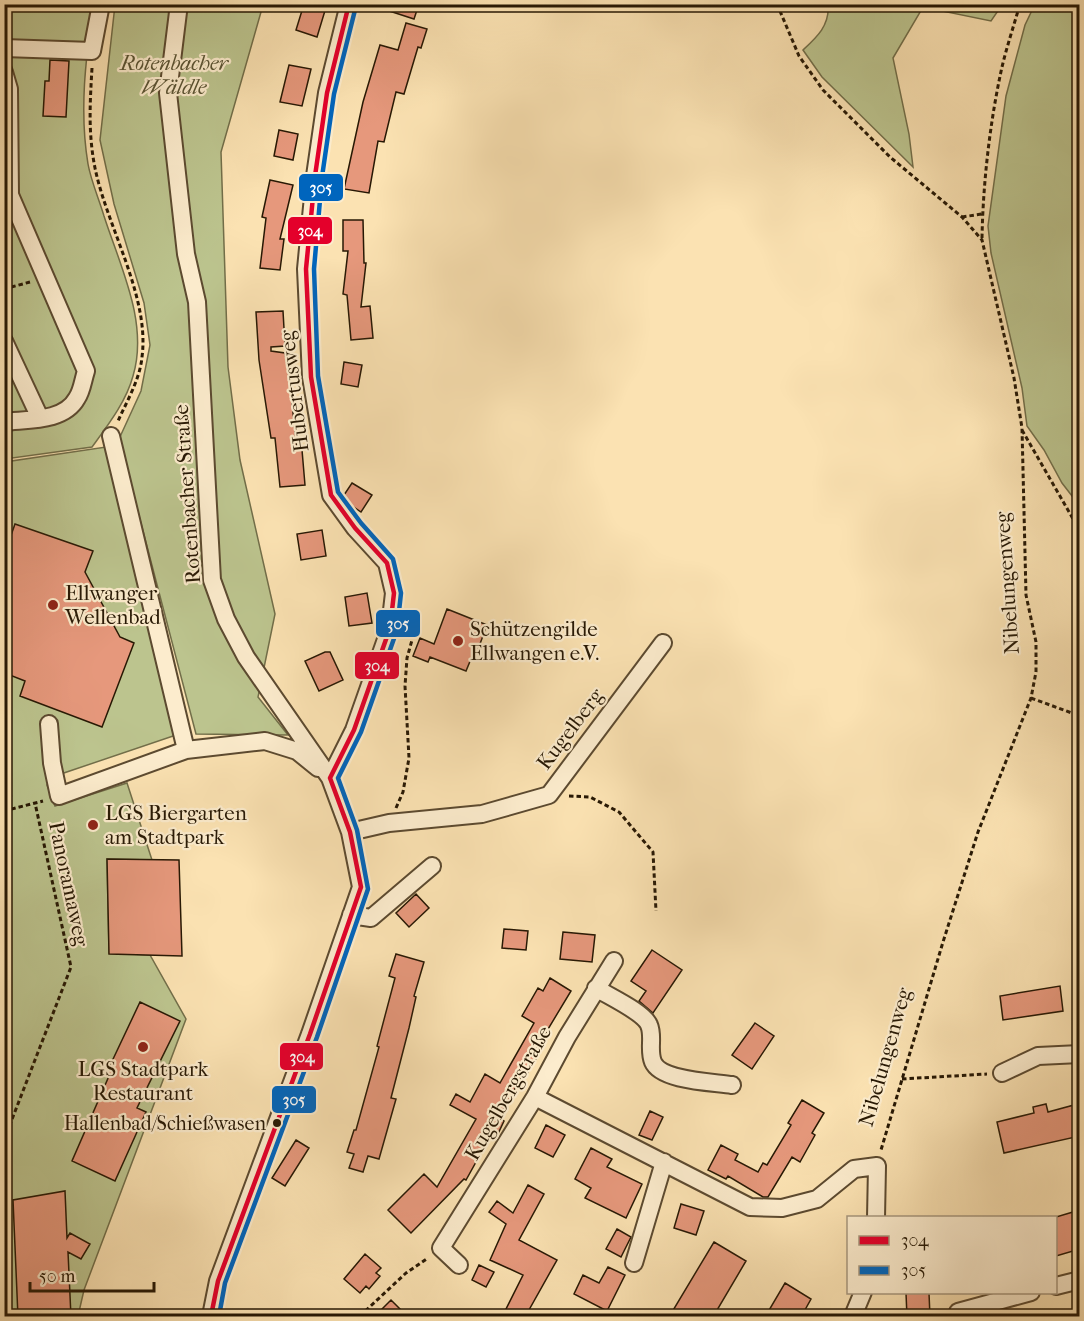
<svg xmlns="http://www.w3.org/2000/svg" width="1084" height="1321" font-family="'IM FELL French Canon',serif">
  <rect width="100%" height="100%" fill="#fbe2b2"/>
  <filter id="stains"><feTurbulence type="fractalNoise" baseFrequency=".00333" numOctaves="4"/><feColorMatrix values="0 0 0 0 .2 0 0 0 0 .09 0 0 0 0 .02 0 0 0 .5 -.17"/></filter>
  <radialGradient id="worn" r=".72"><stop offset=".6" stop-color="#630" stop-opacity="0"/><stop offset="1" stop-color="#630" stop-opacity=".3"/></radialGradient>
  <path fill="#bcc48e" stroke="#726e49" stroke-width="1.5" d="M1035 4 1079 5V505L1062 483 1044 450 1027 426 1022 388 991 253 988 226 1006 96 1025 25Z
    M4 5H93C86 58 79 110 88 164 91 181 99 199 104 216 120 266 149 323 133 376 126 402 108 425 92 447L5 459Z
    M115 5H263L221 152 228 367 240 460 275 614 258 697 288 735 196 734 119 439 141 391 150 345 144 303 114 204 100 140Z
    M828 5H1002L991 21 923 7 893 58 909 134 913 167 822 77 803 50C817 37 830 25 828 5Z
    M106 447 182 733 55 776 47 785 55 806 127 783 152 860 107 859 109 953 150 955 186 1019 84 1290 78 1316H5L4 799 12 796 4 795 5 462Z"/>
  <path fill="#e6987c" stroke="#271804" stroke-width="1.5" d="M304 4H327L317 37 296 30Z
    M378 4H419L414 19 377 7Z
    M406 23 427 29 421 48 418 47 404 94 396 92 384 142 378 141 369 193 344 189 363 102 380 45 398 50Z
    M50 60 69 61 66 117 43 116 45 81H49Z
    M289 65 311 69 302 106 280 102Z
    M279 130 298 134 293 160 274 156Z
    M270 180 293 185 280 239H284L280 270 260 268 266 218 262 217Z
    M343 220H363L364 263H366L361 307 370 306 373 338 351 340 347 295 343 294 348 251H343Z
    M283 311 285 346 271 347V351L285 353 292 394H291L297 450H302L305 485 280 487 275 438H271L259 360 256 312Z
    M344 362 362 365 358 387 341 384Z
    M352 483 372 495 361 512 352 506 344 495Z
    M15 524 93 551 85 572 120 637 134 643 102 727 20 696 25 681 7 674 4 669V539L9 541Z
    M322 530 326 556 301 560 297 534Z
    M367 593 372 623 349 626 345 597Z
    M447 609 487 625 474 660 471 659 466 671 430 657 428 662 413 656 420 638 434 644Z
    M325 652H330L343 680 319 691 305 661Z
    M107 859 179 860 182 956 109 954Z
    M416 894 429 908 409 927 396 913Z
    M504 929 528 931 526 950 502 948Z
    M563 932 595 935 592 962 560 959Z
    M652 950 682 970 653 1013 639 1001 646 991 631 981Z
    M396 954 424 962 414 996 416 997 409 1028 391 1098 396 1099 379 1159 368 1156 363 1172 349 1168 354 1154 347 1152 354 1130H356L379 1047 377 1046 395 978 389 976Z
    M550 978 571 991 536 1049 540 1052 527 1074 524 1072 499 1118 504 1121 496 1138 491 1135 466 1180 464 1179 411 1233 388 1210 424 1174 437 1187 476 1119 450 1105 456 1094 470 1102 485 1074 500 1083 534 1023 522 1016 538 988 543 991Z
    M1060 986 1063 1011 1003 1020 1000 996Z
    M140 1002 180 1021 137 1108 146 1112 115 1181 72 1161 109 1076 106 1074Z
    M755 1023 774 1036 752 1069 732 1055Z
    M802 1100 824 1113 812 1133 815 1135 800 1162 792 1157 768 1197H763L728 1176 726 1179 708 1170 721 1145 738 1154 735 1160 758 1172 763 1163 767 1165 791 1125 788 1123Z
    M1046 1104 1048 1112 1074 1105 1080 1126V1136L1004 1153 997 1122 1034 1113 1033 1107Z
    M650 1111 663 1117 652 1140 639 1135Z
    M546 1125 565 1135 553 1157 535 1148Z
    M296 1140 309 1148 285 1186 272 1178Z
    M591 1148 612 1159 607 1167 642 1184 626 1218 585 1198 591 1188 575 1179Z
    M528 1185 544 1194 519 1240 557 1260 525 1317H502L523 1275 490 1260 506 1224 489 1212 497 1201 513 1213Z
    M65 1191 67 1238 70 1233 90 1244 81 1259 68 1252 71 1317H18L13 1200Z
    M681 1204 704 1211 696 1235 674 1228Z
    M1073 1212 1080 1231V1249L1056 1256V1217Z
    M617 1229 631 1237 621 1257 606 1249Z
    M714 1242 746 1261 713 1317H669Z
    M365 1254 381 1268 376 1273 380 1276 369 1289 366 1286 360 1293 344 1279Z
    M479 1265 494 1272 486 1287 472 1280Z
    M608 1267 625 1275 607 1311 574 1294 583 1275 599 1283Z
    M785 1283 811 1299 801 1317H765Z
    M906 1293H929L930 1317H907Z
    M391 1300 408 1317H374Z"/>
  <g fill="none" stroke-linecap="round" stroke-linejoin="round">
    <g stroke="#5c4a30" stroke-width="20">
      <path id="minor" d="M179 4 168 93 186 254 197 302 212 580 226 619 246 657 330 778 350 832 361 887 310 1034 218 1281 211 1316
        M4 48 92 51 101 4
        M4 72 9 89 10 195 86 371C83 380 82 391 77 398 64 422 28 419 4 422
        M4 341 40 418
        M111 436 186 750
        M49 724 52 763 59 796 186 750 265 741 297 751 318 768
        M330 778 354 730 390 628 394 593 387 563 355 528 331 495 311 377 306 269 315 176 327 93 349 4
        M350 832 389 823 482 814 549 795 663 643
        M351 915 371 918 432 866
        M596 988C608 996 644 1012 649 1025 654 1036 648 1050 653 1062 661 1081 713 1082 732 1085
        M1002 1073 1038 1056 1080 1054
        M535 1097 750 1207 782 1208 817 1199 854 1169 877 1166 876 1218
        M634 1263 664 1162
        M459 1265 441 1248 535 1097 567 1037 614 961
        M1056 1286 1080 1280
        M958 1312 1031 1292
        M853 1316 863 1292"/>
    </g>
    <path stroke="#271804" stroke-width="3" stroke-dasharray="4.5 3" stroke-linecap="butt" d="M777 4 799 56 823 90 890 157 962 217 982 240 1014 378 1022 428 1026 595 1036 642V672L1031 698 978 832 943 942 881 1150
      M92 68C90 103 88 133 95 168 107 227 150 297 142 357 140 379 127 401 118 421
      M962 217 982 214
      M982 238C983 183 990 121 1002 67 1007 46 1014 25 1020 4
      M4 289 30 282
      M1022 430 1080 531
      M1031 698 1080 716
      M569 796 590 797 619 812 653 852 656 911
      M396 808 403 792 409 758 405 686 407 658 417 622 408 616
      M4 811 43 801
      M902 1079 987 1074
      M4 1140 71 967 35 803
      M360 1316 406 1273 428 1258"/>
    <use href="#minor" stroke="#fceccd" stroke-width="16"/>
    <g stroke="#fceccd" stroke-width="9">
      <path id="bus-1" d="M211 1316 218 1281 310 1034 361 887 350 832 330 778 354 730 390 628 394 593 387 563 355 528 331 495 311 377 306 269 315 176 327 93 349 4"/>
    </g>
    <g stroke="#fceccd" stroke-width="9">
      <path id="bus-2" d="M219 1316 225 1283 317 1037 368 889 357 830 338 778 361 732 397 630 401 593 393 559 361 523 338 492 318 376 314 269 322 177 334 94 356 6"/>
    </g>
    <use href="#bus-1" stroke="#e4002b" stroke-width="4.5"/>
    <use href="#bus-2" stroke="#0065bd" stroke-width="4.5"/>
  </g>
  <g fill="#8f2418" stroke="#fceccd" stroke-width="2">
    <circle cx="53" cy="605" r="6"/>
    <circle cx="458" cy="641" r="6"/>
    <circle cx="93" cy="825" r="6"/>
    <circle cx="143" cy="1047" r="6"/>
  </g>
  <circle fill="#271804" stroke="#fceccd" stroke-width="2" cx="277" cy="1123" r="5"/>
  <g text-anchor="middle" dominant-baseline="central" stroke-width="4.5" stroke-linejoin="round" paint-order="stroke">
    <g font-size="20" fill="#271804" stroke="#fceccd" text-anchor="end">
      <text x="266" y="1123">Hallenbad/Schießwasen</text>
    </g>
    <g font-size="21" font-style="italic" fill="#5b5434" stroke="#fceccd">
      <text x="174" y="63">Rotenbacher<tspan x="174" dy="24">Wäldle</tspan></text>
    </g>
    <g font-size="21" fill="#271804" stroke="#fceccd">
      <text transform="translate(294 391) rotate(-97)">Hubertusweg</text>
      <text transform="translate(187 494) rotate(-94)">Rotenbacher Straße</text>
      <text transform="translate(1007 583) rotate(-94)">Nibelungenweg</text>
      <text transform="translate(570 729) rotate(-53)">Kugelberg</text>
      <text transform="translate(69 884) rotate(78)">Panoramaweg</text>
      <text transform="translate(885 1057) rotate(-74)">Nibelungenweg</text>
      <text transform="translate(508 1093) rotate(-60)">Kugelbergstraße</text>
    </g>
    <g font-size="21" fill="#271804" stroke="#fceccd" text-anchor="start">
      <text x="65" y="593">Ellwanger<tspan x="65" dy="24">Wellenbad</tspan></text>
      <text x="470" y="629">Schützengilde<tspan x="470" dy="24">Ellwangen e.V.</tspan></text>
      <text x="105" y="813">LGS Biergarten<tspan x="105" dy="24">am Stadtpark</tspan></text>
      <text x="143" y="1069" text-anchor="middle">LGS Stadtpark<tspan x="143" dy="24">Restaurant</tspan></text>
    </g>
  </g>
  <g stroke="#fceccd" stroke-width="2">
    <rect x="298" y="173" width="46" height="29" rx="6" fill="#0065bd"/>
    <rect x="287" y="216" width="46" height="29" rx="6" fill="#e4002b"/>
    <rect x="375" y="609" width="46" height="29" rx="6" fill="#0065bd"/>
    <rect x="354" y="651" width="46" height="29" rx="6" fill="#e4002b"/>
    <rect x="279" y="1042" width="45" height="29" rx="6" fill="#e4002b"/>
    <rect x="271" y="1085" width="46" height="29" rx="6" fill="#0065bd"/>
  </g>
  <g font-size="16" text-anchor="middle" font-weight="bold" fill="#fff">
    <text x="321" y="193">305</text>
    <text x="310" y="236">304</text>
    <text x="398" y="629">305</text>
    <text x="377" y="671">304</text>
    <text x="302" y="1062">304</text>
    <text x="294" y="1105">305</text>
  </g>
  <rect width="1084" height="1321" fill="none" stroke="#fbe2b2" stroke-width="24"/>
  <rect x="6" y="6" width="1072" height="1309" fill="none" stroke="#271804" stroke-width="3"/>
  <rect x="12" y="12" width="1060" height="1297" fill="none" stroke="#271804" stroke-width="1.5"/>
  <rect x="847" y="1216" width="210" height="78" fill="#fceccd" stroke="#a7977d" stroke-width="1.5"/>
  <rect x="859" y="1236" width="30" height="9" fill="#e4002b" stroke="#a7977d" stroke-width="1.5"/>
  <text x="901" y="1246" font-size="18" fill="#271804">304</text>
  <rect x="859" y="1266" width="30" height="9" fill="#0065bd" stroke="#a7977d" stroke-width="1.5"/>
  <text x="901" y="1276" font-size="18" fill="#271804">305</text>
  <path d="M30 1282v9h124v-9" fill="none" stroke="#271804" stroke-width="3"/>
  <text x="39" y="1282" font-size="18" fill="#271804" stroke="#fceccd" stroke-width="4.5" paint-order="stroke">50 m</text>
  <rect width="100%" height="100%" filter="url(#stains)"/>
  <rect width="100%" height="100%" fill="url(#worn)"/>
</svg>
